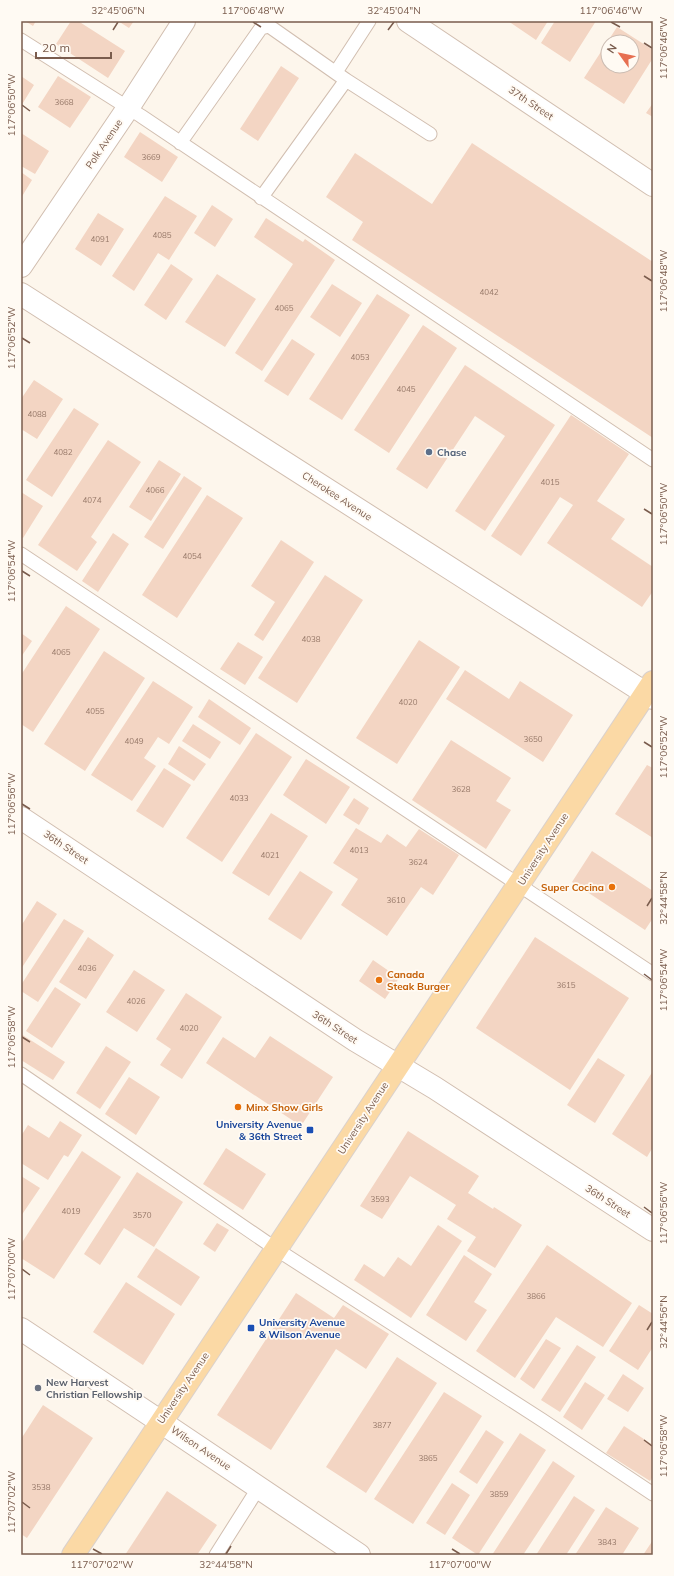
<svg xmlns="http://www.w3.org/2000/svg" width="674" height="1576" font-family="Mulish,sans-serif">
  <rect width="100%" height="100%" fill="#fdf6ec"/>
  <path fill="#f3d5c3" fill-rule="evenodd" d="M25 21H36L33 26Z
    M71 21H78L125 51 108 78 56 44Z
    M118 21H134L129 28Z
    M508 21H548L536 40Z
    M555 21H596L570 62 541 43Z
    M617 27 653 50V58L624 104 584 78ZM608 42H632V66H608Z
    M281 66 299 78 258 141 240 129Z
    M21 76 34 85 21 106Z
    M58 76 91 97 70 128 38 107Z
    M653 103V117L646 113Z
    M140 132 178 157 162 182 124 157Z
    M21 133 49 151 35 174 21 166Z
    M472 143 653 262V438L352 240 363 222 326 197 355 153 432 204Z
    M21 172 32 180 21 198Z
    M165 196 197 216 169 260 158 253 134 291 112 276Z
    M212 205 233 219 215 247 194 233Z
    M98 213 124 229 101 266 75 249Z
    M266 218 303 242 305 239 335 260 262 371 235 353 293 264 254 237Z
    M171 264 193 279 166 320 144 305Z
    M217 274 256 299 225 347 185 322Z
    M332 284 362 303 340 337 310 317Z
    M377 294 410 315 342 420 309 399Z
    M423 325 457 348 389 453 354 430Z
    M292 339 315 354 288 396 264 381Z
    M465 365 555 425 485 531 455 511 505 436 475 416 427 489 396 469Z
    M34 380 63 399 37 439 21 429V399Z
    M74 408 99 424 52 497 26 480Z
    M571 415 629 454 597 501 625 519 611 539 653 567V591L642 607 547 543 573 505 560 497 521 556 491 536Z
    M108 440 141 462 91 537 97 542 77 571 38 545Z
    M159 460 181 474 151 521 129 507Z
    M184 476 202 488 163 549 144 537Z
    M21 492 43 506 23 538 21 537Z
    M207 495 243 518 177 618 142 595Z
    M113 533 129 544 98 592 82 581Z
    M281 540 314 562 263 641 254 635 275 602 251 586Z
    M325 575 363 600 297 703 258 678Z
    M66 606 100 629 33 732 21 724V675Z
    M21 633 32 641 21 657Z
    M419 640 460 667 397 764 356 738Z
    M238 642 263 657 245 685 220 669Z
    M104 651 145 678 85 771 44 744Z
    M465 670 509 699 520 681 573 715 543 762 446 699Z
    M153 681 193 707 169 744 158 737 144 758 156 766 132 801 91 775Z
    M209 699 251 728 240 745 198 717Z
    M193 724 221 742 210 759 182 741Z
    M256 733 292 757 222 862 186 838Z
    M451 740 511 778 496 801 511 810 486 849 412 800Z
    M179 746 206 764 194 781 168 764Z
    M306 759 350 787 326 824 283 795Z
    M647 765 653 768V838L615 814Z
    M164 768 191 785 163 828 136 811Z
    M354 798 369 808 359 825 343 815Z
    M271 813 308 836 269 896 232 873Z
    M356 828 381 843 387 834 406 847 419 829 459 855 433 895 421 887 387 936 341 905 358 879 333 863Z
    M592 851 653 891V918L645 930 572 882Z
    M300 871 333 892 301 940 268 919Z
    M37 901 57 914 21 969V926Z
    M64 919 84 931 38 1002 21 991V985Z
    M88 937 114 955 86 999 59 982Z
    M535 937 629 998 570 1090 476 1028Z
    M373 960 399 978 385 999 359 981Z
    M134 970 165 990 137 1032 106 1012Z
    M55 987 81 1004 52 1048 26 1031Z
    M186 993 222 1017 182 1079 160 1065 171 1049 156 1039Z
    M21 1034 65 1062 53 1080 21 1060Z
    M270 1036 333 1077 301 1126 206 1063 223 1037 255 1058Z
    M106 1046 131 1062 100 1109 76 1093Z
    M598 1058 625 1075 595 1123 567 1105Z
    M653 1071V1147L647 1157 612 1134Z
    M129 1077 160 1097 136 1135 105 1114Z
    M60 1121 82 1135 68 1157 64 1155 48 1180 21 1163V1136L28 1125 49 1138Z
    M408 1131 479 1176 468 1193 493 1209 494 1207 522 1225 495 1268 467 1251 476 1237 447 1219 456 1205 410 1176 382 1219 360 1206Z
    M226 1148 266 1174 243 1210 203 1184Z
    M82 1151 121 1177 54 1279 21 1258V1244Z
    M137 1172 183 1202 154 1247 124 1228 100 1265 84 1254Z
    M21 1176 40 1188 21 1216Z
    M217 1223 229 1230 215 1252 203 1244Z
    M438 1225 462 1241 411 1318 354 1280 364 1264 384 1277 398 1257 411 1266Z
    M547 1245 632 1303 603 1347 556 1317 515 1378 476 1351Z
    M156 1248 200 1277 181 1306 137 1277Z
    M464 1255 492 1274 474 1302 487 1310 466 1341 426 1315Z
    M126 1282 175 1314 143 1365 93 1332Z
    M296 1293 334 1318 343 1305 389 1334 366 1369 336 1349 271 1450 217 1415Z
    M639 1305 653 1314V1347L638 1370 609 1351Z
    M546 1339 561 1348 534 1389 520 1379Z
    M577 1345 596 1357 560 1412 541 1400Z
    M397 1357 437 1383 366 1493 326 1467Z
    M623 1374 644 1388 628 1412 607 1399Z
    M585 1382 605 1395 582 1430 563 1417Z
    M444 1392 482 1416 413 1524 374 1499Z
    M43 1405 93 1438 27 1538 21 1534V1439Z
    M624 1426 653 1445V1476L650 1481 606 1453Z
    M486 1430 504 1442 477 1484 459 1472Z
    M520 1433 546 1450 478 1555 452 1538Z
    M553 1461 575 1476 523 1555H492Z
    M452 1483 470 1495 445 1535 426 1523Z
    M167 1491 217 1525 197 1555H125Z
    M574 1496 595 1510 566 1555H536Z
    M606 1507 639 1528 622 1555H575Z
    M653 1540V1555H643Z"/>
  <g fill="none" stroke-linecap="round" stroke-linejoin="round">
    <g stroke="#d1beb0" stroke-width="15">
      <path id="service" d="M21 40 141 116 653 460
        M336 72 369 21
        M180 143 261 28 269 26 346 80 430 134
        M261 198 346 80
        M21 554 653 974
        M21 1074 276 1249 542 1420 653 1494
        M216 1555 259 1487"/>
    </g>
    <g stroke="#d1beb0" stroke-width="24">
      <path id="minor" d="M408 21 653 185
        M21 266 128 108 184 21
        M21 294 653 698
        M21 818 355 1040 435 1088 653 1230
        M161 1422 359 1555"/>
    </g>
    <g stroke="#d1beb0" stroke-width="24">
      <path id="tertiary" d="M21 1329 161 1422"/>
    </g>
    <g stroke="#dad1cd" stroke-width="24">
      <path id="primary" d="M73 1555 653 682"/>
    </g>
    <use href="#service" stroke="#fff" stroke-width="13"/>
    <use href="#minor" stroke="#fff" stroke-width="22"/>
    <use href="#tertiary" stroke="#fff" stroke-width="22"/>
    <use href="#primary" stroke="#fbd9a5" stroke-width="22"/>
  </g>
  <path fill="none" stroke="#7a5c4d" stroke-width="1.5" d="M253 22 261 27M611 22 620 27M113 30 118 22M388 30 394 22M644 43 652 48M22 105 30 111M644 276 652 281M22 338 30 343M644 509 652 514M22 571 30 576M644 742 652 747M22 804 30 809M647 906 652 898M644 974 652 980M22 1037 30 1042M644 1207 652 1213M22 1269 30 1275M647 1330 652 1322M644 1440 652 1446M22 1502 30 1508M93 1549 102 1554M452 1549 460 1554M226 1554 231 1546"/>
  <circle fill="#5c6f8a" stroke="#fffaf3" stroke-width="1.5" cx="429" cy="452" r="4"/>
  <g fill="#e8710a" stroke="#fffaf3" stroke-width="1.5">
    <circle cx="612" cy="887" r="4"/>
    <circle cx="379" cy="980" r="4"/>
    <circle cx="238" cy="1107" r="4"/>
  </g>
  <g fill="#1a4fb4" stroke="#fffaf3" stroke-width="1.5">
    <rect x="306" y="1126" width="8" height="8" rx="2"/>
    <rect x="247" y="1324" width="8" height="8" rx="2"/>
  </g>
  <circle fill="#6b7280" stroke="#fffaf3" stroke-width="1.5" cx="38" cy="1388" r="4"/>
  <g text-anchor="middle" dominant-baseline="central" stroke-width="3.5" stroke-linejoin="round" paint-order="stroke">
    <g font-size="8" fill="#987a6a">
      <text x="64" y="102">3668</text>
      <text x="151" y="157">3669</text>
      <text x="162" y="235">4085</text>
      <text x="100" y="239">4091</text>
      <text x="489" y="292">4042</text>
      <text x="284" y="308">4065</text>
      <text x="360" y="357">4053</text>
      <text x="406" y="389">4045</text>
      <text x="37" y="414">4088</text>
      <text x="63" y="452">4082</text>
      <text x="550" y="482">4015</text>
      <text x="155" y="490">4066</text>
      <text x="92" y="500">4074</text>
      <text x="192" y="556">4054</text>
      <text x="311" y="639">4038</text>
      <text x="61" y="652">4065</text>
      <text x="408" y="702">4020</text>
      <text x="95" y="711">4055</text>
      <text x="533" y="739">3650</text>
      <text x="134" y="741">4049</text>
      <text x="461" y="789">3628</text>
      <text x="239" y="798">4033</text>
      <text x="359" y="850">4013</text>
      <text x="270" y="855">4021</text>
      <text x="418" y="862">3624</text>
      <text x="396" y="900">3610</text>
      <text x="87" y="968">4036</text>
      <text x="566" y="985">3615</text>
      <text x="136" y="1001">4026</text>
      <text x="189" y="1028">4020</text>
      <text x="380" y="1199">3593</text>
      <text x="71" y="1211">4019</text>
      <text x="142" y="1215">3570</text>
      <text x="536" y="1296">3866</text>
      <text x="382" y="1425">3877</text>
      <text x="428" y="1458">3865</text>
      <text x="41" y="1487">3538</text>
      <text x="499" y="1494">3859</text>
      <text x="607" y="1542">3843</text>
    </g>
    <g font-size="10" fill="#7a5c4d" stroke="#fffaf3">
      <text transform="translate(531 103) rotate(34)">37th Street</text>
      <text transform="translate(104 144) rotate(-56)">Polk Avenue</text>
      <text transform="translate(337 496) rotate(33)">Cherokee Avenue</text>
      <text transform="translate(66 847) rotate(34)">36th Street</text>
      <text transform="translate(543 849) rotate(-57)">University Avenue</text>
      <text transform="translate(335 1027) rotate(33)">36th Street</text>
      <text transform="translate(363 1118) rotate(-57)">University Avenue</text>
      <text transform="translate(608 1201) rotate(33)">36th Street</text>
      <text transform="translate(183 1388) rotate(-56)">University Avenue</text>
      <text transform="translate(201 1448) rotate(34)">Wilson Avenue</text>
    </g>
    <g font-size="10" font-weight="bold" fill="#4e5e75" stroke="#fffaf3" text-anchor="start">
      <text x="437" y="452">Chase</text>
    </g>
    <g font-size="10" font-weight="bold" fill="#c56008" stroke="#fffaf3" text-anchor="start">
      <text x="604" y="887" text-anchor="end">Super Cocina</text>
      <text x="387" y="974">Canada<tspan x="387" dy="12">Steak Burger</tspan></text>
      <text x="246" y="1107">Minx Show Girls</text>
    </g>
    <g font-size="10" font-weight="bold" fill="#164399" stroke="#fffaf3" text-anchor="end">
      <text x="302" y="1124">University Avenue<tspan x="302" dy="12">&amp; 36th Street</tspan></text>
      <text x="259" y="1322" text-anchor="start">University Avenue<tspan x="259" dy="12">&amp; Wilson Avenue</tspan></text>
    </g>
    <g font-size="10" font-weight="bold" fill="#5b616d" stroke="#fffaf3" text-anchor="start">
      <text x="46" y="1382">New Harvest<tspan x="46" dy="12">Christian Fellowship</tspan></text>
    </g>
  </g>
  <rect width="674" height="1576" fill="none" stroke="#fffaf3" stroke-width="44"/>
  <g transform="translate(620 54) rotate(303)"><circle r="19" fill="#fffaf3" stroke="#cabbb1"/>
  <path d="M0-3L7 15L0 10L-7 15Z" fill="#e76f51"/>
  <text y="-6" font-size="11" font-weight="bold" text-anchor="middle" fill="#7a5c4d">N</text>
  </g>
  <path d="M36 52v6h75v-6" fill="none" stroke="#7a5c4d" stroke-width="2"/>
  <text x="42" y="52" font-size="12" fill="#7a5c4d" stroke="#fffaf3" stroke-width="3" paint-order="stroke">20 m</text>
  <rect x="22" y="22" width="630" height="1532" fill="none" stroke="#7a5c4d" stroke-width="1.5"/>
  <g font-size="10" text-anchor="middle" fill="#7a5c4d">
    <text x="118" y="14">32°45'06"N</text>
    <text x="253" y="14">117°06'48"W</text>
    <text x="394" y="14">32°45'04"N</text>
    <text x="611" y="14">117°06'46"W</text>
    <text transform="translate(663 48) rotate(-90)" y="4">117°06'46"W</text>
    <text transform="translate(11 105) rotate(-90)" y="4">117°06'50"W</text>
    <text transform="translate(663 281) rotate(-90)" y="4">117°06'48"W</text>
    <text transform="translate(11 338) rotate(-90)" y="4">117°06'52"W</text>
    <text transform="translate(663 514) rotate(-90)" y="4">117°06'50"W</text>
    <text transform="translate(11 571) rotate(-90)" y="4">117°06'54"W</text>
    <text transform="translate(663 747) rotate(-90)" y="4">117°06'52"W</text>
    <text transform="translate(11 804) rotate(-90)" y="4">117°06'56"W</text>
    <text transform="translate(663 898) rotate(-90)" y="4">32°44'58"N</text>
    <text transform="translate(663 980) rotate(-90)" y="4">117°06'54"W</text>
    <text transform="translate(11 1037) rotate(-90)" y="4">117°06'58"W</text>
    <text transform="translate(663 1213) rotate(-90)" y="4">117°06'56"W</text>
    <text transform="translate(11 1269) rotate(-90)" y="4">117°07'00"W</text>
    <text transform="translate(663 1322) rotate(-90)" y="4">32°44'56"N</text>
    <text transform="translate(663 1446) rotate(-90)" y="4">117°06'58"W</text>
    <text transform="translate(11 1502) rotate(-90)" y="4">117°07'02"W</text>
    <text x="102" y="1568">117°07'02"W</text>
    <text x="226" y="1568">32°44'58"N</text>
    <text x="460" y="1568">117°07'00"W</text>
  </g>
</svg>
